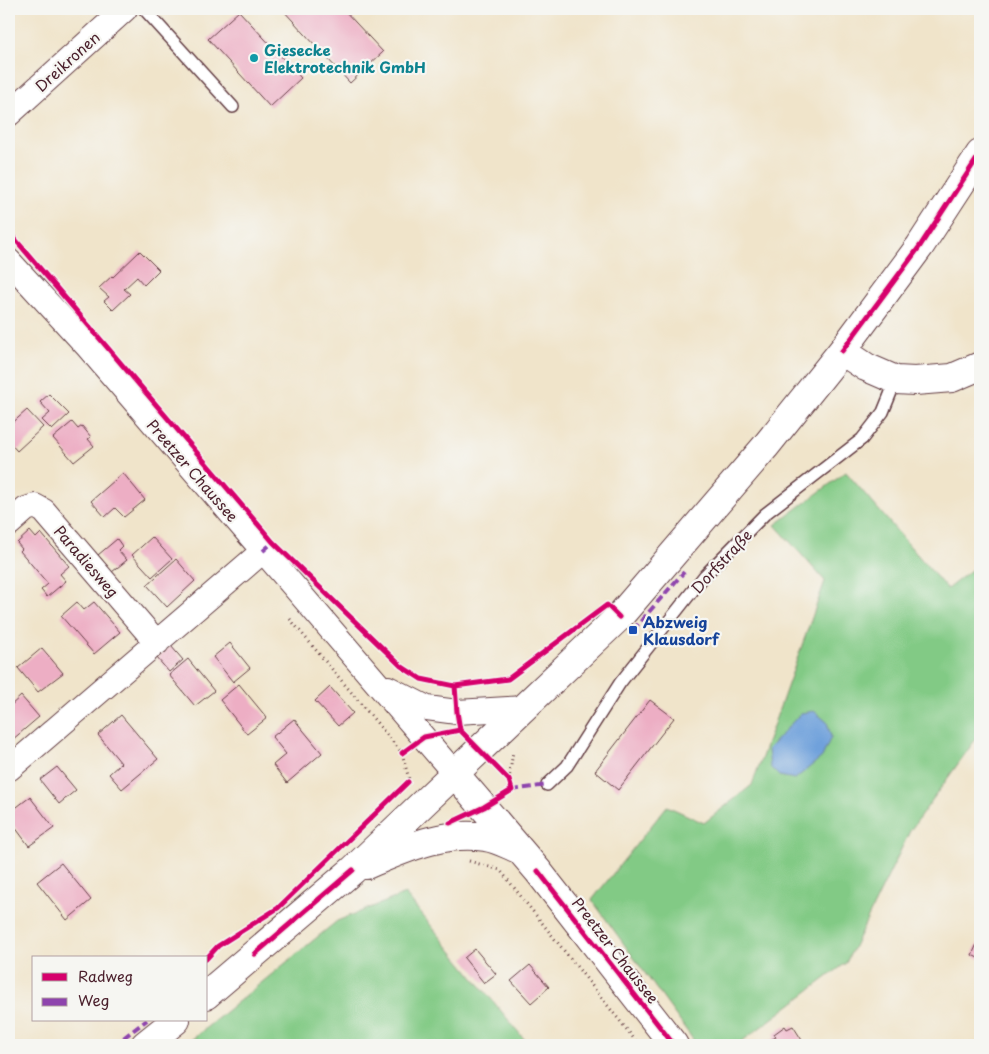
<svg xmlns="http://www.w3.org/2000/svg" width="989" height="1054" font-family="'Playpen Sans',sans-serif">
  <rect width="100%" height="100%" fill="#f6f6f2"/>
  <filter id="ink" filterUnits="userSpaceOnUse"><feTurbulence type="fractalNoise" baseFrequency=".02" numOctaves="2"/><feDisplacementMap in="SourceGraphic" scale="10" xChannelSelector="R" yChannelSelector="G"/><feConvolveMatrix kernelMatrix="1 2 1 2 8 2 1 2 1" color-interpolation-filters="sRGB"/></filter>
  <filter id="wash" filterUnits="userSpaceOnUse"><feTurbulence type="fractalNoise" baseFrequency=".0096" numOctaves="4" result="noise"/><feDisplacementMap in="SourceGraphic" scale="20" xChannelSelector="R" yChannelSelector="G"/><feGaussianBlur stdDeviation="1.12" result="paint"/><feColorMatrix in="noise" values="0 0 0 0 0 0 0 0 0 0 0 0 0 0 0 0 0 1.4 0 .05"/><feComposite in="paint" operator="in"/></filter>
  <g filter="url(#wash)">
    <rect width="100%" height="100%" fill="#f0e4ca"/>
    <path fill="#82ca85" stroke="#667458" d="M846 472 947 589 980 563V733L910 831 846 963 737 1045H697L592 900 667 806 704 823 752 785 825 581 775 525Z
      M405 894 529 1045H185L337 921Z"/>
    <path fill="#70a1db" stroke="#5d6083" d="M814 711 827 722 831 737 822 757 795 779 779 776 770 767 768 749 801 713Z"/>
    <g id="blocks">
      <path fill="#edaec4" d="M282 9H343L383 52 350 83Z
        M239 11 301 78 270 107 208 39Z
        M140 251 159 270 144 285 137 277 124 289 130 294 113 310 104 301 109 297 99 288 112 276 113 277Z
        M49 394 69 414 52 430 42 420 50 413 40 402Z
        M27 410 43 427 17 451 9 442V426Z
        M72 422 78 429 82 426 91 437 88 439 94 446 74 462 53 438Z
        M123 473 145 500 124 517 115 508 105 517 91 501Z
        M30 531 36 538 41 533 69 566 60 574 66 581 47 597 41 590 48 584 20 551 22 549 17 543Z
        M152 537 172 559 152 577 132 555Z
        M117 539 122 546 118 550 127 560 112 572 98 555Z
        M176 559 195 581 167 607 147 585Z
        M77 602 84 610 94 602 120 632 94 654 61 616Z
        M230 643 250 668 233 682 213 657Z
        M171 646 183 660 169 672 157 658Z
        M42 648 63 673 38 692 18 668Z
        M188 659 214 691 195 706 169 675Z
        M239 684 267 718 247 734 220 700Z
        M330 687 353 713 338 726 315 701Z
        M21 696 39 717 12 740 9 737V707Z
        M650 700 674 718 618 790 595 771Z
        M121 715 158 759 122 789 109 774 121 763 98 735Z
        M294 719 322 753 287 783 273 765 286 754 272 737Z
        M57 767 76 790 59 804 40 780Z
        M30 797 54 828 29 846 9 819V813Z
        M61 863 91 900 67 920 37 882Z
        M977 944 980 945V959L972 955Z
        M475 949 496 974 484 983 464 958Z
        M530 965 549 987 531 1003 511 981Z
        M785 1026 787 1029 793 1026 805 1045H767L765 1043 776 1037 774 1034Z"/>
    </g>
  </g>
  <g filter="url(#ink)">
    <use href="#blocks" fill-opacity="0" stroke="#633d43" stroke-width="1"/>
    <g fill="none" stroke-linecap="round" stroke-linejoin="round">
      <g stroke="#633d43" stroke-width="14">
        <path id="lane" d="M144 9 233 107
          M547 785 567 766 620 683 705 575 765 514 862 439 883 412 896 380"/>
      </g>
      <g stroke="#633d43" stroke-width="26">
        <path id="street" d="M9 114 125 9
          M9 261 88 347 455 774
          M9 524 26 509 35 506 44 511 157 643
          M388 688 427 708 457 712 525 708
          M9 769 263 551"/>
      </g>
      <g stroke="#633d43" stroke-width="30">
        <path id="secondary" d="M842 351 866 367 896 380 915 381 952 378 980 366
          M455 774 538 871 674 1045
          M366 865C405 849 441 831 485 837 496 838 508 845 518 849
          M206 995 353 870 619 617 765 447 842 351 920 246 980 154
          M145 1045 176 1020"/>
      </g>
      <path stroke="#633d43" stroke-width="3" stroke-dasharray="1 4" stroke-linecap="butt" d="M290 619 402 753 410 783
        M509 780 513 751
        M469 861 500 870 639 1045"/>
      <use href="#lane" stroke="#fff" stroke-width="11"/>
      <use href="#street" stroke="#fff" stroke-width="24"/>
      <use href="#secondary" stroke="#fff" stroke-width="28"/>
      <path stroke="#8e44ad" stroke-width="4" stroke-dasharray="8 4" stroke-linecap="butt" d="M263 551 273 542
        M633 630 684 572
        M512 790 547 785
        M114 1045 147 1020"/>
      <g stroke="#f6f6f2" stroke-width="8">
        <path id="cycleway" d="M9 232 273 542 401 666 421 679 455 686 508 679 607 605 619 617
          M842 351 920 246 980 154
          M402 753 424 737 460 730 457 712 455 686
          M450 823 484 807 512 790 509 780 460 730
          M538 871 674 1045
          M255 954 353 870
          M206 959 218 946 278 908 408 782"/>
      </g>
      <use href="#cycleway" stroke="#d6006c" stroke-width="5"/>
    </g>
  </g>
  <circle fill="#0f9aa8" stroke="#f6f6f2" stroke-width="2" cx="254" cy="58" r="5"/>
  <rect fill="#1a4fb4" stroke="#f6f6f2" stroke-width="2" x="628" y="625" width="10" height="10" rx="2.5"/>
  <g text-anchor="middle" dominant-baseline="central" stroke-width="4.5" stroke-linejoin="round" paint-order="stroke">
    <g font-size="15" font-weight="bold" fill="#0d838f" stroke="#f6f6f2" text-anchor="start">
      <text x="264" y="49">Giesecke<tspan x="264" dy="17">Elektrotechnik GmbH</tspan></text>
    </g>
    <g font-size="15" fill="#4a1f2b" stroke="#f6f6f2">
      <text transform="translate(67 61) rotate(-42)">Dreikronen</text>
      <text transform="translate(193 470) rotate(49)">Preetzer Chaussee</text>
      <text transform="translate(87 561) rotate(49)">Paradiesweg</text>
      <text transform="translate(721 561) rotate(-47)">Dorfstraße</text>
      <text transform="translate(616 950) rotate(52)">Preetzer Chaussee</text>
    </g>
    <g font-size="15" font-weight="bold" fill="#164399" stroke="#f6f6f2" text-anchor="start">
      <text x="643" y="621">Abzweig<tspan x="643" dy="17">Klausdorf</tspan></text>
    </g>
  </g>
  <rect width="989" height="1054" fill="none" stroke="#f6f6f2" stroke-width="30"/>
  <rect x="32" y="956" width="175" height="65" fill="#f6f6f2" stroke="#b1a0a2"/>
  <rect x="42" y="973" width="25" height="8" fill="#d6006c" stroke="#b1a0a2"/>
  <text x="78" y="982" font-size="15" fill="#4a1f2b">Radweg</text>
  <rect x="42" y="998" width="25" height="8" fill="#8e44ad" stroke="#b1a0a2"/>
  <text x="78" y="1006" font-size="15" fill="#4a1f2b">Weg</text>
</svg>
